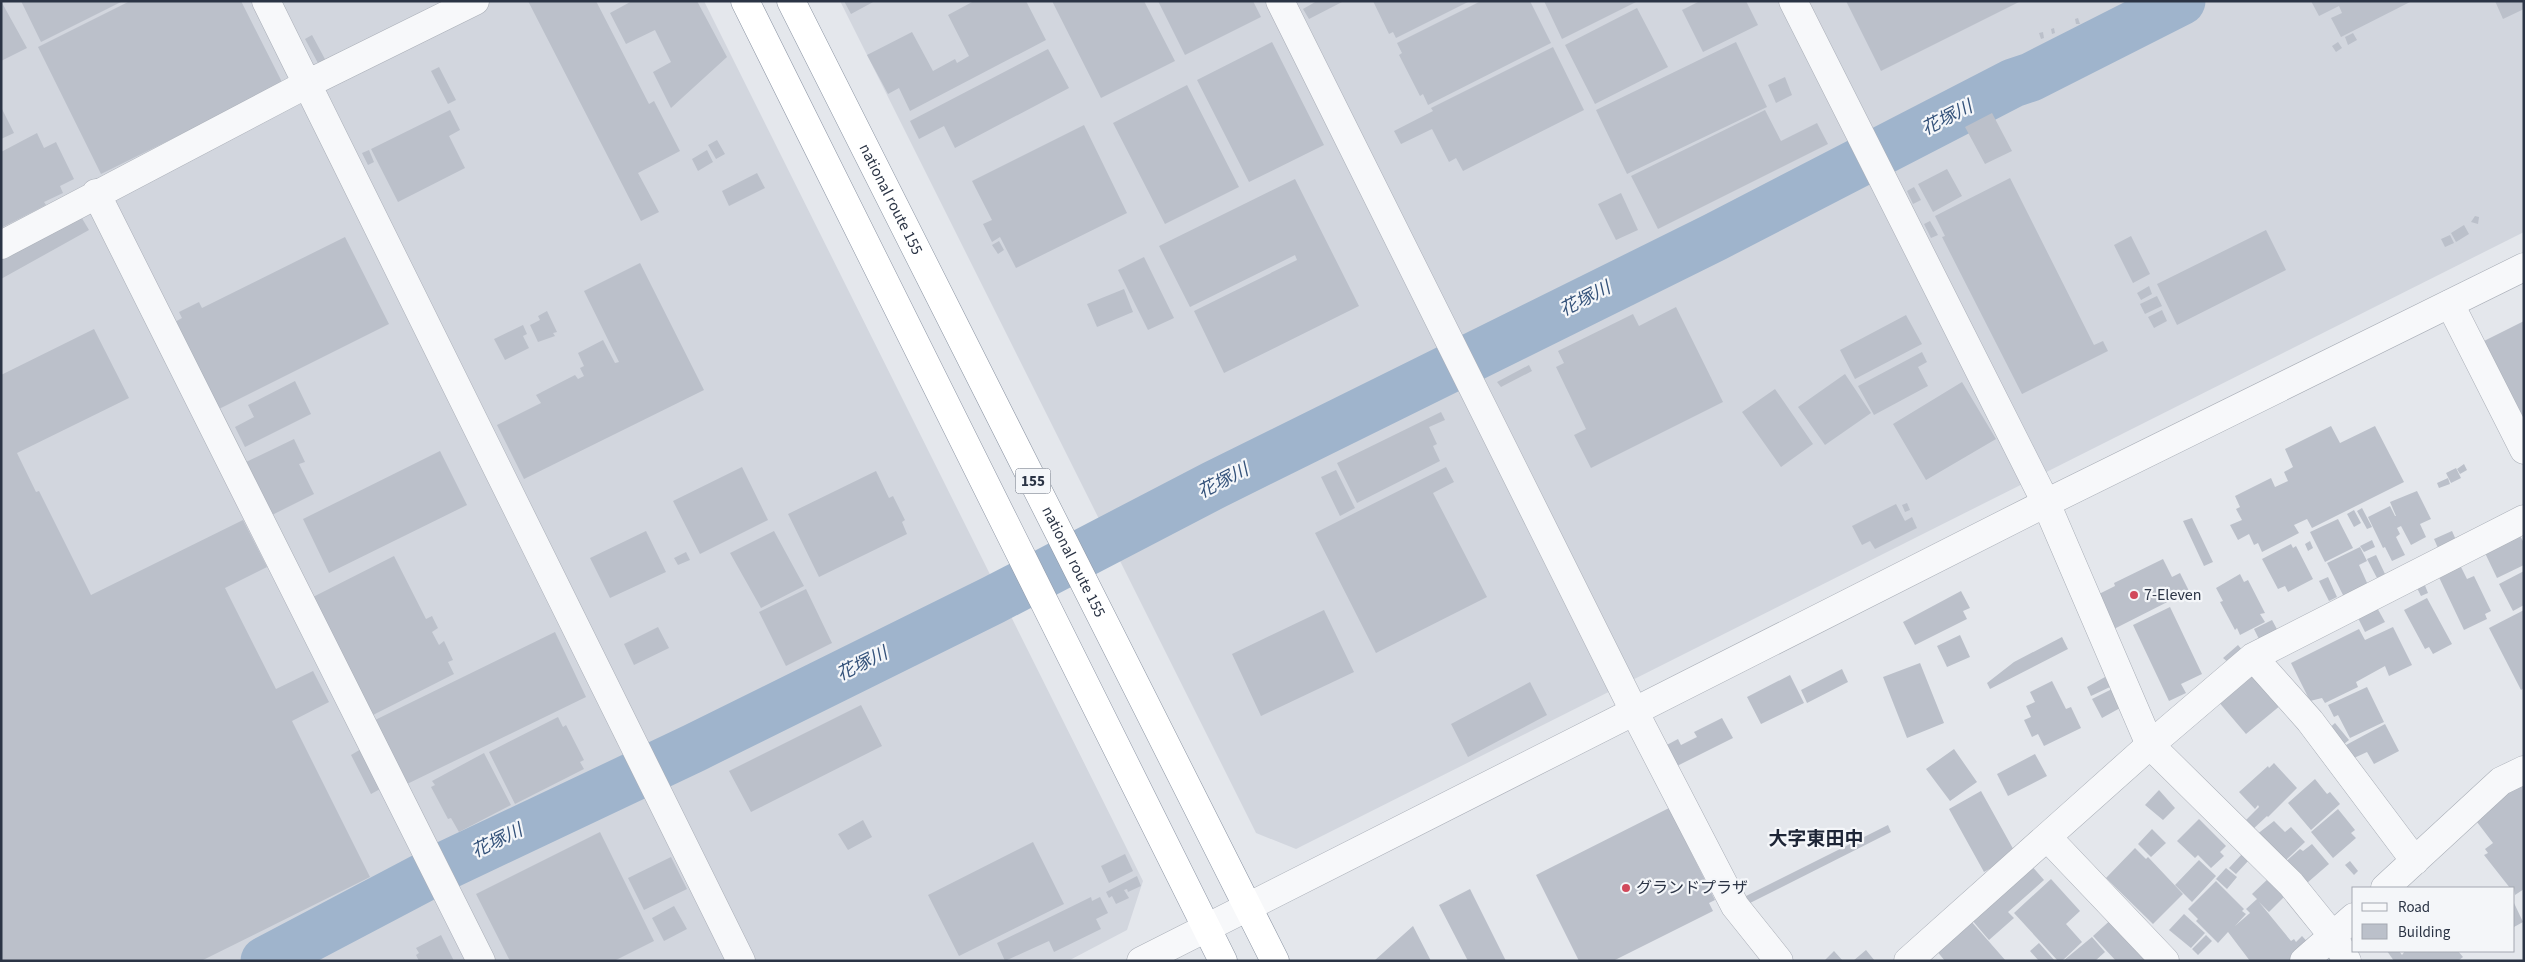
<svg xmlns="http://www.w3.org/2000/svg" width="2525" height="962" font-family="'Source Sans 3','Noto Sans JP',sans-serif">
  <rect width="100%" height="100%" fill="#e4e7ec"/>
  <path fill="#d2d6de" d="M1 1H704L1143 881 1127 930 1068 961H1Z
    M840 1H2524V232L1296 849 1256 833Z"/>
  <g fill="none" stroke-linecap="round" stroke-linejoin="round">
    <path stroke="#9fb4cc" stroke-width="49" d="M265 961 449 864 694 748 993 600 1214 485 1715 237 2013 83 2031 77 2181 1"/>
  </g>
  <path fill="#bbc0ca" d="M1 1 27 48 1 61Z
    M21 1H123L41 42Z
    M130 1H241L283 84 101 174 38 47Z
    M528 1H596L649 104 654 101 680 151 638 173 659 212 641 221Z
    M632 1H697L727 57 671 108 653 72 671 62 655 30 626 44 610 13Z
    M844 1H875L851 14Z
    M974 1H1026L1046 40 910 111 899 88 888 94 867 55 912 32 933 71 955 59 957 63 969 56 948 15Z
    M1052 1H1144L1175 61 1101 98Z
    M1158 1H1253L1261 17 1185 55Z
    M1317 1H1344L1309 19 1303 9Z
    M1373 1H1470L1396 38 1393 32 1389 34Z
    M1481 1H1530L1551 43 1428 105 1423 94 1420 96 1399 55 1402 53 1397 43Z
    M1544 1H1638L1562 39Z
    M1700 1H1746L1758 25 1703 52 1682 10Z
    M1846 1H2021L1881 71Z
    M2311 1H2412L2341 37 2331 18 2342 13 2339 6 2319 16Z
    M2495 1H2524V9L2503 19Z
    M1637 8 1668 67 1595 104 1565 45Z
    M2078 18 2080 24H2076L2075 19Z
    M2054 28 2055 33 2052 34 2051 29Z
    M2043 32 2044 38 2041 39 2039 33Z
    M2353 33 2357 40 2348 45 2345 37Z
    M312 35 326 61 319 65 305 39Z
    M1272 42 1324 145 1249 182 1197 80Z
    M1736 42 1767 107 1627 174 1596 110Z
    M2338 42 2342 48 2336 52 2332 46Z
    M1553 47 1584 110 1463 171 1456 158 1449 162 1432 129 1401 144 1394 131 1433 111 1431 108Z
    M1048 49 1069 88 955 148 944 126 919 139 910 121Z
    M439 67 456 100 448 104 431 71Z
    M1785 77 1792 95 1776 103 1768 85Z
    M1187 85 1239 187 1165 224 1113 123Z
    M1 107 14 133 1 139Z
    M450 110 460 130 449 136 465 168 398 202 371 149Z
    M1765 110 1781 141 1817 123 1828 144 1658 229 1631 176Z
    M1992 113 2012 151 1985 164 1965 127Z
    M1084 125 1127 213 1016 268 1000 237 992 242 983 224 992 220 972 181Z
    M37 133 44 148 56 142 74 179 60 186 63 193 44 202 46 205 1 228V152Z
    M717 140 725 154 716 159 708 145Z
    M369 150 374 162 368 165 362 153Z
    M707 150 713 162 698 171 692 159Z
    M1947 169 1962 196 1933 212 1918 184Z
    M757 173 765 188 729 206 722 191Z
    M2010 178 2094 345 2103 341 2108 351 2022 394 1942 237 1945 236 1935 216Z
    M1295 179 1359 306 1224 373 1194 311 1297 260 1295 255 1190 307 1159 246Z
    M1914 187 1921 200 1913 204 1907 191Z
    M1621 193 1638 230 1616 240 1598 204Z
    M80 215 89 230 1 279V259Z
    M2475 216 2479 217 2478 224 2471 222Z
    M1930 221 1938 235 1931 238 1924 224Z
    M2464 225 2469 234 2456 242 2451 233Z
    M2266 230 2286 270 2177 325 2157 284Z
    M2450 235 2454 243 2445 247 2441 239Z
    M2131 236 2150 274 2133 283 2114 245Z
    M345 237 389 324 217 410 173 323 182 318 179 312 199 302 202 308Z
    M999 241 1004 250 998 254 992 245Z
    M1144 257 1174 318 1148 330 1118 270Z
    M640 263 704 390 524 479 497 425 541 403 536 395 575 375 578 379 584 376 580 368 584 366 578 353 603 340 615 363 619 362 584 291Z
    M2149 286 2152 294 2141 300 2137 293Z
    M1124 289 1133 312 1097 327 1087 304Z
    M2157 296 2162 306 2145 314 2140 304Z
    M1676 307 1723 402 1591 468 1574 435 1586 429 1556 367 1564 363 1558 351 1633 314 1639 326Z
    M2162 310 2167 321 2154 328 2148 317Z
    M547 311 557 332 553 333 555 336 538 342 530 325 540 320 538 316Z
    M1906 315 1922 344 1855 379 1840 350Z
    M2524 321V428L2480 343Z
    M523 325 527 334 523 336 529 348 505 360 494 339Z
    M94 329 129 398 17 453 36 492 39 491 91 595 243 520 267 567 225 588 276 689 313 671 329 702 292 721 370 877 201 961H1V375Z
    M1922 352 1927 362 1918 367 1928 386 1874 415 1858 386Z
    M1529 365 1532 371 1501 387 1497 382Z
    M1845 374 1871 413 1825 445 1798 407Z
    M295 381 311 414 245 447 235 427 254 417 248 405Z
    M1962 382 1996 439 1926 480 1893 424Z
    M1775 389 1813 444 1781 467 1742 412Z
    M1441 412 1445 420 1429 427 1437 444 1433 446 1440 461 1357 503 1337 463Z
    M2331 426 2340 443 2375 426 2404 482 2312 528 2307 519 2294 525 2299 533 2262 552 2258 543 2254 545 2249 534 2238 540 2230 525 2242 520 2236 509 2240 507 2235 496 2271 478 2275 487 2288 481 2284 472 2293 467 2285 449Z
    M294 439 305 462 299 464 314 494 272 515 246 462Z
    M440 451 467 505 329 573 303 519Z
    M2464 464 2467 470 2460 474 2457 469Z
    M742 467 768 520 700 554 673 501Z
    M1446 467 1454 482 1433 493 1487 597 1376 653 1315 533Z
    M2456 468 2461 478 2451 483 2446 473Z
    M1336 470 1355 508 1340 516 1321 477Z
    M876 471 889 498 893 496 905 520 902 522 907 534 819 577 788 514Z
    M2448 478 2450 484 2439 488 2437 483Z
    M2417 491 2431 519 2420 524 2426 537 2411 545 2401 526 2397 528 2400 534 2396 537 2405 555 2392 561 2385 547 2383 548 2368 517 2390 506 2395 516H2396L2390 502Z
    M1907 503 1910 510 1905 512 1902 505Z
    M1896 504 1905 521 1912 517 1917 528 1875 549 1870 541 1862 545 1852 526Z
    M2362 508 2372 527 2367 529 2357 511Z
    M2354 510 2361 523 2354 527 2347 514Z
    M2192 518 2213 562 2204 566 2183 521Z
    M2338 519 2353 548 2325 562 2310 532Z
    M646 531 666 572 610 598 590 558Z
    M774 531 804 586 761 608 730 553Z
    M2452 531 2456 540 2438 548 2434 539Z
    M2519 534 2524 543V565L2497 578 2484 551Z
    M2372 540 2375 547 2364 552 2360 546Z
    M2310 541 2313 548 2308 551 2305 544Z
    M2291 544 2293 548 2296 546 2313 579 2288 592 2285 586 2278 589 2262 559Z
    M2360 547 2367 561 2359 565 2368 585 2344 597 2327 563Z
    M686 552 690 560 678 565 674 558Z
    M2376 555 2385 574 2377 578 2367 559Z
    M394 556 426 619 432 616 438 628 432 632 439 645 444 641 453 660 448 662 454 674 373 715 313 597Z
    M2163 559 2172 577 2180 573 2189 591 2114 629 2097 595 2115 586 2114 583Z
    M2458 561 2467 579 2474 576 2491 611 2485 614 2487 619 2464 630 2436 571Z
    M2524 571V605L2513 611 2499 584Z
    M2240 574 2244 582 2248 580 2265 613 2260 614 2265 622 2240 635 2237 628 2235 630 2220 602 2223 601 2216 588Z
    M2328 577 2337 597 2329 601 2319 581Z
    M2422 578 2428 593 2421 596 2414 582Z
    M806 589 832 643 786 666 759 612Z
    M1961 591 1970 608 1963 611 1967 619 1915 645 1903 622Z
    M2427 598 2452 644 2433 654 2429 647 2425 649 2404 610Z
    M2375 604 2385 622 2365 632 2356 614Z
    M2170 607 2202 674 2181 684 2186 693 2169 701 2133 625Z
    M1324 610 1354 672 1261 716 1232 654Z
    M2524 610V688L2521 690 2489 628Z
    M2272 620 2278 631 2260 641 2254 629Z
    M658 627 669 648 634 665 624 644Z
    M2393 627 2412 665 2389 676 2385 666 2356 682 2358 687 2325 703 2322 698 2310 701 2291 663 2359 629 2365 640Z
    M555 632 586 697 405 785 373 721Z
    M1960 635 1970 657 1947 667 1937 646Z
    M2062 637 2068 649 1990 689 1987 683 2014 662Z
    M2238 645 2243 651 2229 663 2223 658Z
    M1920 663 1944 723 1907 738 1883 677Z
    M1842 669 1848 682 1807 703 1801 690Z
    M2252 671 2281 705 2246 734 2217 700Z
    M1790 675 1804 703 1761 724 1747 697Z
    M2105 677 2110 687 2091 696 2087 687Z
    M2052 681 2066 709 2071 707 2081 728 2044 746 2038 734 2032 737 2024 720 2031 717 2026 706 2035 702 2030 692Z
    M1530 682 1547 715 1468 757 1451 724Z
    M2367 687 2384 722 2350 738 2338 715 2334 717 2328 705Z
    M2112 689 2122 707 2102 718 2092 699Z
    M861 705 882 746 751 812 729 771Z
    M558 717 563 727 566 725 584 760 580 762 584 769 515 804 489 752Z
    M1722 718 1733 738 1673 768 1663 747 1678 739 1681 745 1697 737 1694 732Z
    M2335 723 2349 740 2339 748 2326 731Z
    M2385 724 2399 751 2374 764 2367 752 2354 758 2346 745Z
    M361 749 382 788 371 794 351 755Z
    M1954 749 1977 782 1950 801 1926 769Z
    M484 753 511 805 459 832 451 818 448 819 431 787 435 785 432 781Z
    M2035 754 2047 776 2008 796 1997 774Z
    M2274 763 2297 788 2268 817 2267 816 2251 831 2243 823 2259 807 2258 805 2255 809 2239 792 2268 766 2269 768Z
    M2315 779 2327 794 2330 792 2340 804 2311 830 2288 803Z
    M2520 779 2524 784V889L2515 895 2514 888H2510L2484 855 2488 853 2485 849 2493 843 2477 822 2481 819 2476 813Z
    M2159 790 2175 808 2163 820 2145 805Z
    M1981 791 2016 854 1984 872 1949 809Z
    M1669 808 1715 900 1709 903 1713 911 1613 961H1579L1536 875Z
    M2338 809 2355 830 2351 833 2356 838 2333 858 2311 832Z
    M2199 819 2226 846 2220 852 2224 856 2211 868 2198 855 2195 858 2177 841Z
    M863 820 872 837 848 850 838 834Z
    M2274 821 2285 832 2291 827 2305 842 2284 862 2256 835Z
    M1888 825 1891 832 1748 904 1744 897Z
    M2152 829 2166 843 2151 857 2138 844Z
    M600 832 654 941 614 961H510L476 894Z
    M1033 842 1064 904 959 956 928 895Z
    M2312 844 2329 864 2307 883 2285 862 2300 849 2303 851Z
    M2135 848 2146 859 2148 857 2183 894 2153 924 2106 878Z
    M1125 854 1133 871 1109 883 1101 866Z
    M2242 854 2249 860 2236 874 2229 868Z
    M671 857 687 889 644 910 628 878Z
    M2199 860 2216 876 2192 902 2175 885Z
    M2350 861 2358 871 2354 875 2345 865Z
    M2031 865 2044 880 2008 912 2014 918 1989 940 1971 919Z
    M2226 868 2237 877 2227 889 2216 879Z
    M1137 876 1141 886 1128 892 1127 889 1124 890 1129 898 1116 904 1112 896 1109 898 1106 892Z
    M2270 877 2286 895 2269 912 2259 902 2291 941 2294 939 2296 942 2302 936 2314 949 2296 961H2250L2228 932 2218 943 2196 921 2198 919 2188 909 2216 881 2244 909 2242 911 2246 914 2235 926 2250 913 2246 909 2257 899 2252 894Z
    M2051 879 2080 911 2066 924 2082 942 2062 961H2058L2014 913Z
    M1470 889 1506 961H1468L1439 905Z
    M1091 897 1092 901 1100 897 1108 913 1096 919 1101 929 1054 952 1049 941 1005 961 997 943Z
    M2514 903 2523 922 2514 927Z
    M674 906 687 929 664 941 652 918Z
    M2184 914 2205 933 2191 948 2169 930Z
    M2115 916 2157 961H2116L2093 936Z
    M1970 920 2006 961H1945L1936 950Z
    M1413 926 1431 961H1374Z
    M441 935 454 961H419L416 955 419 953 416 948Z
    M2206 935 2212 941 2198 955 2192 949Z
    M2092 937 2105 952 2095 961H2063Z
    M2039 943 2055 961H2039L2030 951Z
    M1866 950 1875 961H1853Z
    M1834 951 1843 961H1824Z
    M2387 951H2399L2402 955 2405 951H2458L2463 957 2458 961H2394Z"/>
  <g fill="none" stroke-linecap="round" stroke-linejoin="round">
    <g stroke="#a9aeb7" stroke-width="29">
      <path id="minor" d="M266 1 741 961
        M1280 1 1634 711 1735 906 1779 961
        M1793 1 2046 503 2150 745 2291 884 2333 936 2347 961
        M96 193 481 961
        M1 245 307 84 475 1
        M2450 304 2524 450
        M2253 657 2310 721 2415 861
        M2047 837 2165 961
        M2385 888 2501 781 2524 770
        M1908 961 2150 745 2253 657 2524 519
        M2304 961 2354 917"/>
    </g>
    <g stroke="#a9aeb7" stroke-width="29">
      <path id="tertiary" d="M1141 961 2046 503 2524 267"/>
    </g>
    <g stroke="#8b94a3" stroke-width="29">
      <g id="trunk">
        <path d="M745 1 1223 961"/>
        <path id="s1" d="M791 1 1275 961"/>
      </g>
    </g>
    <use href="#minor" stroke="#f7f8fa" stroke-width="28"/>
    <use href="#tertiary" stroke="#f7f8fa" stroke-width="28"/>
    <use href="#trunk" stroke="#fff" stroke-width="28"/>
  </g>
  <g fill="#d1495b" stroke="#f4f6f9" stroke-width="2">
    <circle cx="2134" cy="595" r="5"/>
    <circle cx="1626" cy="888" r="5"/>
  </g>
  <g text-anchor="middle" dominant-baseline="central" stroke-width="4.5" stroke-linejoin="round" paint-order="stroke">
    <rect fill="#f4f6f9" stroke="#676e7b" stroke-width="1" x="1015.5" y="468.5" width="35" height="25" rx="4"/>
    <g font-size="15" font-weight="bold" fill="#2b3445">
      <text x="1033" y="481">155</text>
    </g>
    <g font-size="16" fill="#2b3445" stroke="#f4f6f9">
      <text stroke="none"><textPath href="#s1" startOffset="222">national route 155</textPath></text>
      <text stroke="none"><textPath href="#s1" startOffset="628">national route 155</textPath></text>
    </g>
    <g font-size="16" fill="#2b3445" stroke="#f4f6f9" text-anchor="start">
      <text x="2144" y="595">7-Eleven</text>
      <text x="1636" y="888">グランドプラザ</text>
    </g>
    <g font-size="18" font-style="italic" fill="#34527a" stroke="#f4f6f9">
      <text transform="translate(1947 118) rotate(-27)">花塚川</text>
      <text transform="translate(1585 299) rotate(-27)">花塚川</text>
      <text transform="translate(1223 481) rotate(-27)">花塚川</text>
      <text transform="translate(862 664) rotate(-26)">花塚川</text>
      <text transform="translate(497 841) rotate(-26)">花塚川</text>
    </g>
    <g font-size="19" font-weight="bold" fill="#1d2536" stroke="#f4f6f9">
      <text x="1816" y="839">大字東田中</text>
    </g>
  </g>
  <rect width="2525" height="962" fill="none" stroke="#2b3445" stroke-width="5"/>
  <rect x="2352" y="887" width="162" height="65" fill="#f4f6f9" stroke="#a4a8b1"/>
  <rect x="2362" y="903" width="25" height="8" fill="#f7f8fa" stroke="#a4a8b1"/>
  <text x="2398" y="912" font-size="15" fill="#2b3445">Road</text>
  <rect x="2362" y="924" width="25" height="15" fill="#bbc0ca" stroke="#a4a8b1"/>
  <text x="2398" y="937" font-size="15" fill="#2b3445">Building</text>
</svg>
